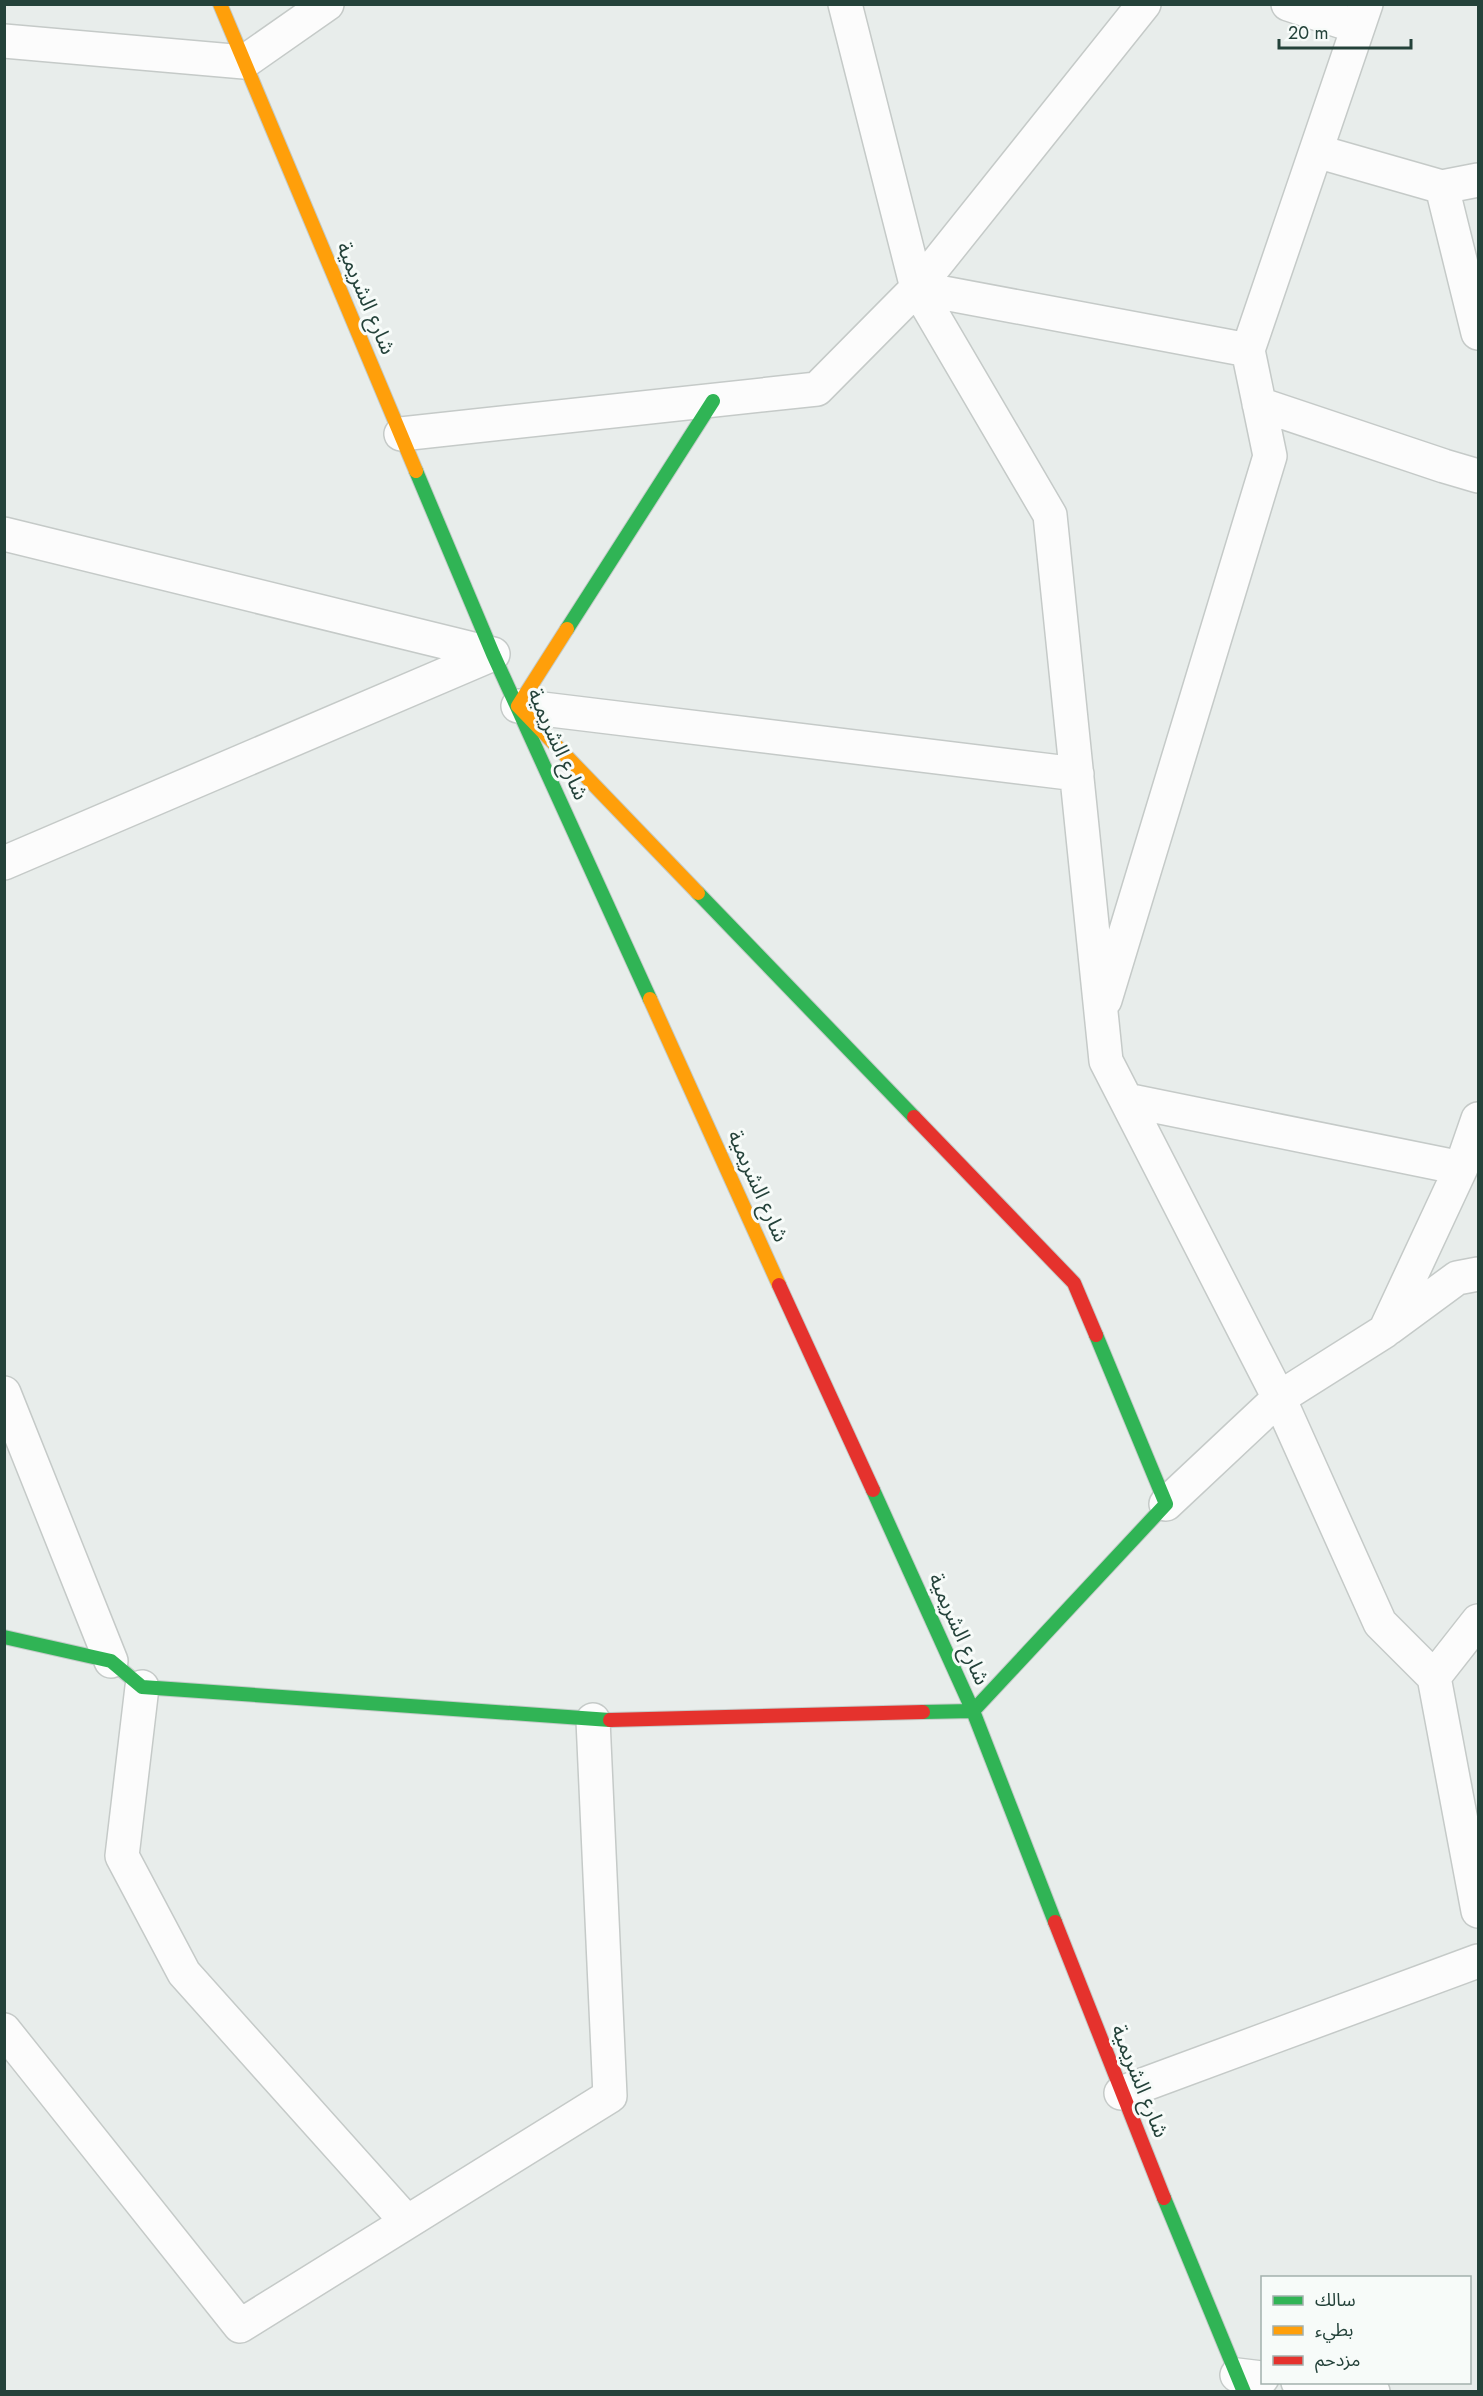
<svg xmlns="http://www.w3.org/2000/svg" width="1483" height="2396" font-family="Jost,'Noto Sans Arabic',sans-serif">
  <rect width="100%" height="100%" fill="#e8edeb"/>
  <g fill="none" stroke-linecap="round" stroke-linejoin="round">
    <g stroke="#c5cac8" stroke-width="36">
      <path id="street" d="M845 4 917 288 1050 515 1106 1061 1279 1398 1380 1623 1434 1677 1478 1911
        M1288 4 1358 27
        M4 41 244 62 327 4
        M1316 151 1442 187 1478 180
        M1442 187 1478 333
        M917 288 1248 350 1366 4
        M1259 404 1444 466 1478 476
        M401 434 817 389 917 288 1144 4
        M4 534 493 654
        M518 706 1077 774
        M4 863 493 654
        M1105 1000 1270 456 1248 350
        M1126 1100 1461 1168
        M1389 1328 1457 1278 1478 1274
        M4 1393 111 1661
        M1166 1504 1279 1398 1385 1331 1461 1168 1478 1119
        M1434 1677 1478 1621
        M142 1687 122 1856 184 1973 407 2222
        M4 2030 240 2326 610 2096 593 1720
        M1121 2093 1478 1961
        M1237 2375 1262 2378
        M1298 2382 1373 2392"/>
    </g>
    <g stroke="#c3cbc8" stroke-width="16">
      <path id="fast" d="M416 471 493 654 650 999
        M567 629 713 401
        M698 893 914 1117
        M873 1490 973 1711 1055 1922
        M4 1637 111 1661 142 1687 610 1720
        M923 1712 973 1711 1166 1504 1096 1335
        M1164 2198 1244 2392"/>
    </g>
    <g stroke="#c3cbc8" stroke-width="16">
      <path id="slow" d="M220 4 416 471
        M567 629 518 706 698 893
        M650 999 779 1285"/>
    </g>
    <g stroke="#c3cbc8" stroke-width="16">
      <path id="jam" d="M914 1117 1074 1283 1096 1335
        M779 1285 873 1490
        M610 1720 923 1712
        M1055 1922 1164 2198"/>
    </g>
    <use href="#street" stroke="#fcfcfc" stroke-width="33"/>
    <use href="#fast" stroke="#30b455" stroke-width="14"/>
    <use href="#slow" stroke="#ff9f0a" stroke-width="14"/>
    <use href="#jam" stroke="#e5322d" stroke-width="14"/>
  </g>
  <g text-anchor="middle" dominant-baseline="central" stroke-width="6" stroke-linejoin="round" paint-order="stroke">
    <g font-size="21" fill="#24423a" stroke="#f7fbf9">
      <text transform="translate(366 298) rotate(67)">شارع الشريمية</text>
      <text transform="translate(558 744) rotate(66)">شارع الشريمية</text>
      <text transform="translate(758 1186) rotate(66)">شارع الشريمية</text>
      <text transform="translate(959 1629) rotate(66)">شارع الشريمية</text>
      <text transform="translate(1140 2081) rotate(68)">شارع الشريمية</text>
    </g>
  </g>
  <rect width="1483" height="2396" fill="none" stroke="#24423a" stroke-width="12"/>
  <rect x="1261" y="2276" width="210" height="108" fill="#f7fbf9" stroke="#a3b1ad" stroke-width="1.5"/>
  <rect x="1273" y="2296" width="30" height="9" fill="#30b455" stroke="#a3b1ad" stroke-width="1.5"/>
  <text x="1315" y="2306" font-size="18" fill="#24423a">سالك</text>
  <rect x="1273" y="2326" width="30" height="9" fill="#ff9f0a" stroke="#a3b1ad" stroke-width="1.5"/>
  <text x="1315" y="2336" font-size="18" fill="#24423a">بطيء</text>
  <rect x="1273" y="2356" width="30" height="9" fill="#e5322d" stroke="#a3b1ad" stroke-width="1.5"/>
  <text x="1315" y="2366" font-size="18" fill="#24423a">مزدحم</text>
  <path d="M1279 39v9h132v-9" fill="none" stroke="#24423a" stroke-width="3"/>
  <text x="1288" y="39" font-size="18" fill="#24423a" stroke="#f7fbf9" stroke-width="4.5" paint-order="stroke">20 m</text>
</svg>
